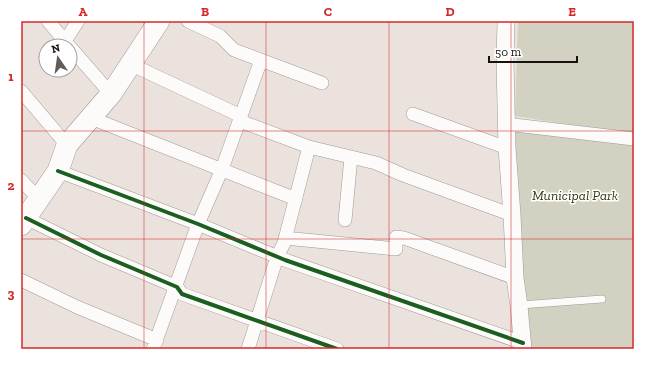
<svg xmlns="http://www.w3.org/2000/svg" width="655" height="370" font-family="'Zilla Slab',serif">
  <rect width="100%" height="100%" fill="#ece2dd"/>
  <path fill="#d3d1c2" d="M518 21H634V135L515 116Z
    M512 129 634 142V349H526Z"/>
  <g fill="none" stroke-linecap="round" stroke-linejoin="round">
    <g stroke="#a19995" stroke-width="8">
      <path id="service" d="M520 305 602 299"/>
    </g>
    <g stroke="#a19995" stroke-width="14">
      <path id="minor" d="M48 21 69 46
        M188 21 220 36 234 50 322 83
        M65 41 78 21
        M70 47 111 94
        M130 64 241 116
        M21 91 67 145
        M413 114 507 148
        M91 118 296 199
        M240 121 309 147 376 163 403 175 512 215
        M506 124 634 139
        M58 171 198 224 285 260 523 343
        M21 180 39 199
        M26 218 101 255 177 287 182 294 337 349
        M345 220 351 157
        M285 238 396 249V237L404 238 515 278
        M21 280 77 307 157 340
        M153 349 198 224 222 169 261 60
        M248 349 277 257 284 243 309 147"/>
    </g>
    <g stroke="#a19995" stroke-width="18">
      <path id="tertiary" d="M506 21 505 61 507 148 512 215 515 278 519 306 523 349"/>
    </g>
    <g stroke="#a19995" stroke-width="22">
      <path id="primary" d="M21 225 58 171 67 145 111 94 159 21"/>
    </g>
    <use href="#service" stroke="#fcfbfa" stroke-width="7"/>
    <use href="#minor" stroke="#fcfbfa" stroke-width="13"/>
    <use href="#tertiary" stroke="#fcfbfa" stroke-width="17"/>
    <use href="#primary" stroke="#fcfbfa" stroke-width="21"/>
    <g stroke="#fff" stroke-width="6">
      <path id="cycleway" d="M58 171 198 224 285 260 523 343
        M26 218 101 255 177 287 182 294 337 349"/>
    </g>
    <use href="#cycleway" stroke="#1b5e20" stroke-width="4"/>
  </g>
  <path fill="none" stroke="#d62828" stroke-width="1" stroke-opacity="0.55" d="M144 21V349M266 21V349M389 21V349M511 21V349M21 131H634M21 239H634"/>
  <g text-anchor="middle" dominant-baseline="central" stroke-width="3" stroke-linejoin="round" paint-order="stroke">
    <g font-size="14" font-style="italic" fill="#31370c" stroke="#fff">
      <text x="575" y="195">Municipal Park</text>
    </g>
  </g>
  <rect width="655" height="370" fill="none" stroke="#ffffff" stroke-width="44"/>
  <g transform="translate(58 58) rotate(347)"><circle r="19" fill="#ffffff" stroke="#a3a19f"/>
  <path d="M0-3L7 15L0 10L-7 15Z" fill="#635b58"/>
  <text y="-6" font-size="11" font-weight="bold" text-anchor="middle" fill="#191310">N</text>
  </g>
  <path d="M489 56v6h88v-6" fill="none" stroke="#191310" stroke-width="2"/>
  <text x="495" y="56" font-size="12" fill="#191310" stroke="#ffffff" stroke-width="3" paint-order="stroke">50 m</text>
  <rect x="22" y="22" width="611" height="326" fill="none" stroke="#d62828" stroke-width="1.5"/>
  <g font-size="13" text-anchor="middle" font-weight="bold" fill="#d62828">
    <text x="83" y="16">A</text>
    <text x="205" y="16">B</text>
    <text x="328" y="16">C</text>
    <text x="450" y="16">D</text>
    <text x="572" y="16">E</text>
    <text x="11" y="81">1</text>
    <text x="11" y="190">2</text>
    <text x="11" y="298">3</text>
  </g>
</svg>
